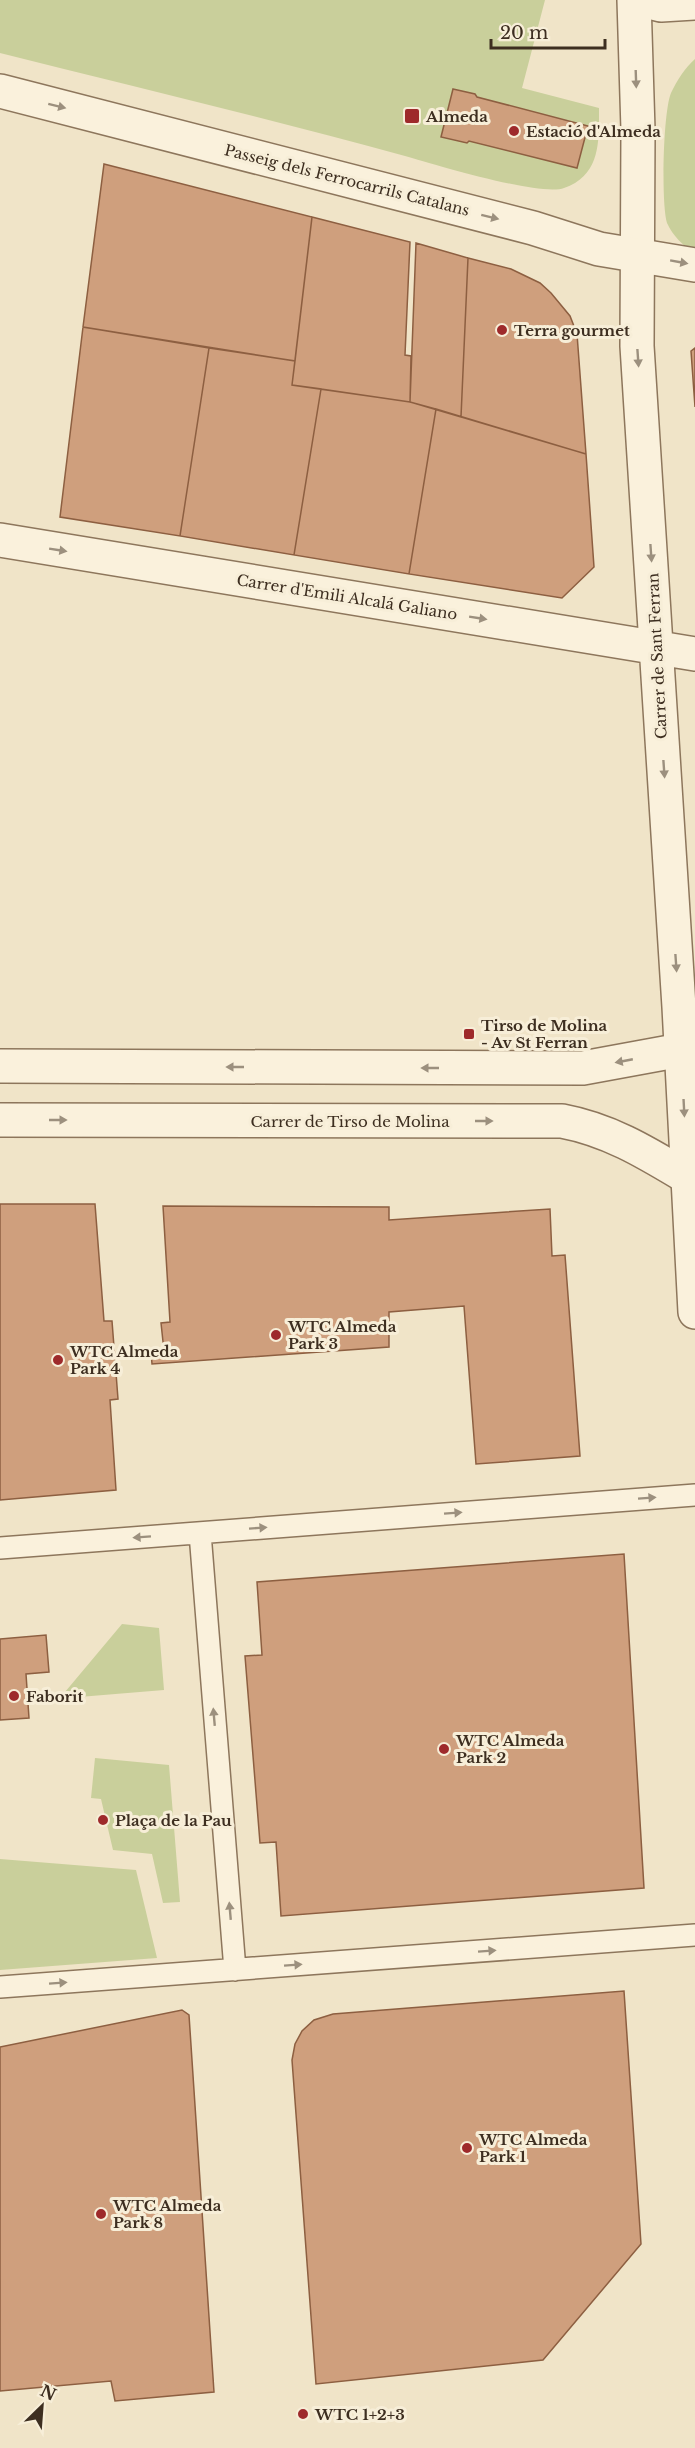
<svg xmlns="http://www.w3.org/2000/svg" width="695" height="2448" font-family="'Libre Baskerville',serif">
  <rect width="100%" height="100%" fill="#f0e4c8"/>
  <path fill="#c9cf9b" d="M0 0H545L522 88 599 108C599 141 601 175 564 188 541 197 433 164 405 156 271 119 135 87 0 53Z
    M695 59V253C683 246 673 236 667 223 661 204 663 112 671 93 677 80 685 68 695 59Z
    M122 1624 159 1628 164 1690 67 1698 65 1692Z
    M95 1758 169 1765 180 1902 163 1903 152 1854 113 1850 101 1799 91 1798Z
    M0 1859 136 1870 157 1958 0 1970Z"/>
  <path fill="#cf9f7d" stroke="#8d5f41" stroke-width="1.5" d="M453 89 475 94 477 97 588 126 577 168 469 141 467 143 441 137Z
    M104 164 312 217 295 361 83 327Z
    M312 217 410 242 405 355 411 356 410 402 292 385Z
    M416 243 468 258 461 417 410 402Z
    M468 258 511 269 540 283 551 293 570 316 577 334 586 454 461 417Z
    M83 327 209 348 180 536 60 517Z
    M209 348 295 361 292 385 321 389 294 555 180 536Z
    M695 348V407L691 351Z
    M321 389 410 402 436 409 409 574 294 555Z
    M436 409 586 454 594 567 562 598 409 574Z
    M0 1204H95L104 1321H112L118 1399 110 1400 116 1490 0 1500Z
    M163 1206 389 1207V1220L550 1209 552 1256 565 1255 580 1456 476 1464 464 1306 389 1312V1347L152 1364 151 1352 164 1351 161 1323 170 1322Z
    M624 1554 644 1888 281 1916 276 1842 260 1843 245 1656 262 1655 257 1582Z
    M46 1635 49 1672 26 1674 29 1718 0 1720V1639Z
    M624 1991 641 2244 543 2360 316 2384 292 2060 295 2044 302 2031 314 2020 333 2014Z
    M182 2010 189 2015 214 2392 115 2401 111 2381 0 2391V2047Z"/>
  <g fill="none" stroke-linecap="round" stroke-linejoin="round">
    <g stroke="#8d765c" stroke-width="24">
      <path id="service" d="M200 1533 235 1970
        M0 1548 695 1495
        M0 1987 695 1935"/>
    </g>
    <g stroke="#8d765c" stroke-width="36">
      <path id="minor" d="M634 0 638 130 637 346 679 1007 695 1312
        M0 540 695 654"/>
    </g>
    <g stroke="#8d765c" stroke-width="36">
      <path id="tertiary" d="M641 0 661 5 695 3
        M0 91 533 228 599 249 695 265
        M0 1066 583 1068 681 1050
        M0 1120 562 1121C610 1130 647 1153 687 1177"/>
    </g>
    <use href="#service" stroke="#faf1dc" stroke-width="21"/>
    <use href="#minor" stroke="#faf1dc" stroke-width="33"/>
    <use href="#tertiary" stroke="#faf1dc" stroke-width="33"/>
  </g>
  <defs><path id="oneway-solid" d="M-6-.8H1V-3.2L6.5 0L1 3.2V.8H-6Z" transform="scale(1.5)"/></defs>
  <g fill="#9c907e">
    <use href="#oneway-solid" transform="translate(636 79) rotate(88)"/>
    <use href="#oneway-solid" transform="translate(57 106) rotate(14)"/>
    <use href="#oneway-solid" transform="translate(490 217) rotate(14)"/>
    <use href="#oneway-solid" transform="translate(679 262) rotate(10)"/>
    <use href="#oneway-solid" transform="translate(638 358) rotate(86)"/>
    <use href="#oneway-solid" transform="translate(58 550) rotate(9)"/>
    <use href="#oneway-solid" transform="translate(651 553) rotate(86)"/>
    <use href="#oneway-solid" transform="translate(478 618) rotate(9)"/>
    <use href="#oneway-solid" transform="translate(664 769) rotate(86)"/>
    <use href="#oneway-solid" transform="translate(676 963) rotate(86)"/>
    <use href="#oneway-solid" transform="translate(624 1061) rotate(169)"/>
    <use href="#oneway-solid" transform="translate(235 1067) rotate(-180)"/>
    <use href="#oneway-solid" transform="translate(430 1068) rotate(-180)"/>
    <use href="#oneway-solid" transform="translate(684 1108) rotate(87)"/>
    <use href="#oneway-solid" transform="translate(58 1120)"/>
    <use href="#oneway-solid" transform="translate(484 1121)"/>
    <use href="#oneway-solid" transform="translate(647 1498) rotate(-4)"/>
    <use href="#oneway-solid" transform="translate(453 1513) rotate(-4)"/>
    <use href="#oneway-solid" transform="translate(258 1528) rotate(-4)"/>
    <use href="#oneway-solid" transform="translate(142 1537) rotate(176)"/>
    <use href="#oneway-solid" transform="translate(214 1717) rotate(-95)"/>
    <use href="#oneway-solid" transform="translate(230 1911) rotate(-95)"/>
    <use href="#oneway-solid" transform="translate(487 1951) rotate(-4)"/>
    <use href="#oneway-solid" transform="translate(293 1965) rotate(-4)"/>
    <use href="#oneway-solid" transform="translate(58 1983) rotate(-4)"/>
  </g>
  <g fill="#9e2a2b" stroke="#f7eed8" stroke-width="2">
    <rect x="404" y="108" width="16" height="16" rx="3"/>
    <circle cx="514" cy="131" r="6"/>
    <circle cx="502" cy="330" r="6"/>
    <rect x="463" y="1028" width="12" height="12" rx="3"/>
    <circle cx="276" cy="1335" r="6"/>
    <circle cx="58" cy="1360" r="6"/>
    <circle cx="14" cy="1696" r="6"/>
    <circle cx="444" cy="1749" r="6"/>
    <circle cx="103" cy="1820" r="6"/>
    <circle cx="467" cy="2148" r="6"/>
    <circle cx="101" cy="2214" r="6"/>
    <circle cx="303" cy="2414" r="6"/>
  </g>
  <g text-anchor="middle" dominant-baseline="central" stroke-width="6" stroke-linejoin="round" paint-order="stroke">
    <g font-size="15" font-weight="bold" fill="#3d2e20" stroke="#f7eed8" text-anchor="start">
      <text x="426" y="116">Almeda</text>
      <text x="526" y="131">Estació d'Almeda</text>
      <text x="514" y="330">Terra gourmet</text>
      <text x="481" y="1025">Tirso de Molina<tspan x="481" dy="17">- Av St Ferran</tspan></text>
      <text x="288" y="1326">WTC Almeda<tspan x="288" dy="17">Park 3</tspan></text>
      <text x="70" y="1351">WTC Almeda<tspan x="70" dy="17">Park 4</tspan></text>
      <text x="26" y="1696">Faborit</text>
      <text x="456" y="1740">WTC Almeda<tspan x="456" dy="17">Park 2</tspan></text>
      <text x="115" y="1820">Plaça de la Pau</text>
      <text x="479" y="2139">WTC Almeda<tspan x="479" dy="17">Park 1</tspan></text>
      <text x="113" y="2205">WTC Almeda<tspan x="113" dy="17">Park 8</tspan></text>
      <text x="315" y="2414">WTC 1+2+3</text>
    </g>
    <g font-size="15" fill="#3d2e20" stroke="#f7eed8">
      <text transform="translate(347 180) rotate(14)">Passeig dels Ferrocarrils Catalans</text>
      <text transform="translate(347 597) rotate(9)">Carrer d'Emili Alcalá Galiano</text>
      <text transform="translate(657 656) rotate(-93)">Carrer de Sant Ferran</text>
      <text x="350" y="1121">Carrer de Tirso de Molina</text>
    </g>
  </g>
  <g transform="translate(42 2406) rotate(25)" stroke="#f7eed8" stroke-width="4.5" paint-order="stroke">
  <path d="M0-4.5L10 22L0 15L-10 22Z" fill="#3d2e20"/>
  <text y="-9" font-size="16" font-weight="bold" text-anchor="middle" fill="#3d2e20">N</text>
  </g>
  <path d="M491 39v9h114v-9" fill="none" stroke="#3d2e20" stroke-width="3"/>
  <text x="500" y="39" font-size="18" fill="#3d2e20" stroke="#f7eed8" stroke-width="4.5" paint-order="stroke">20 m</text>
</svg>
